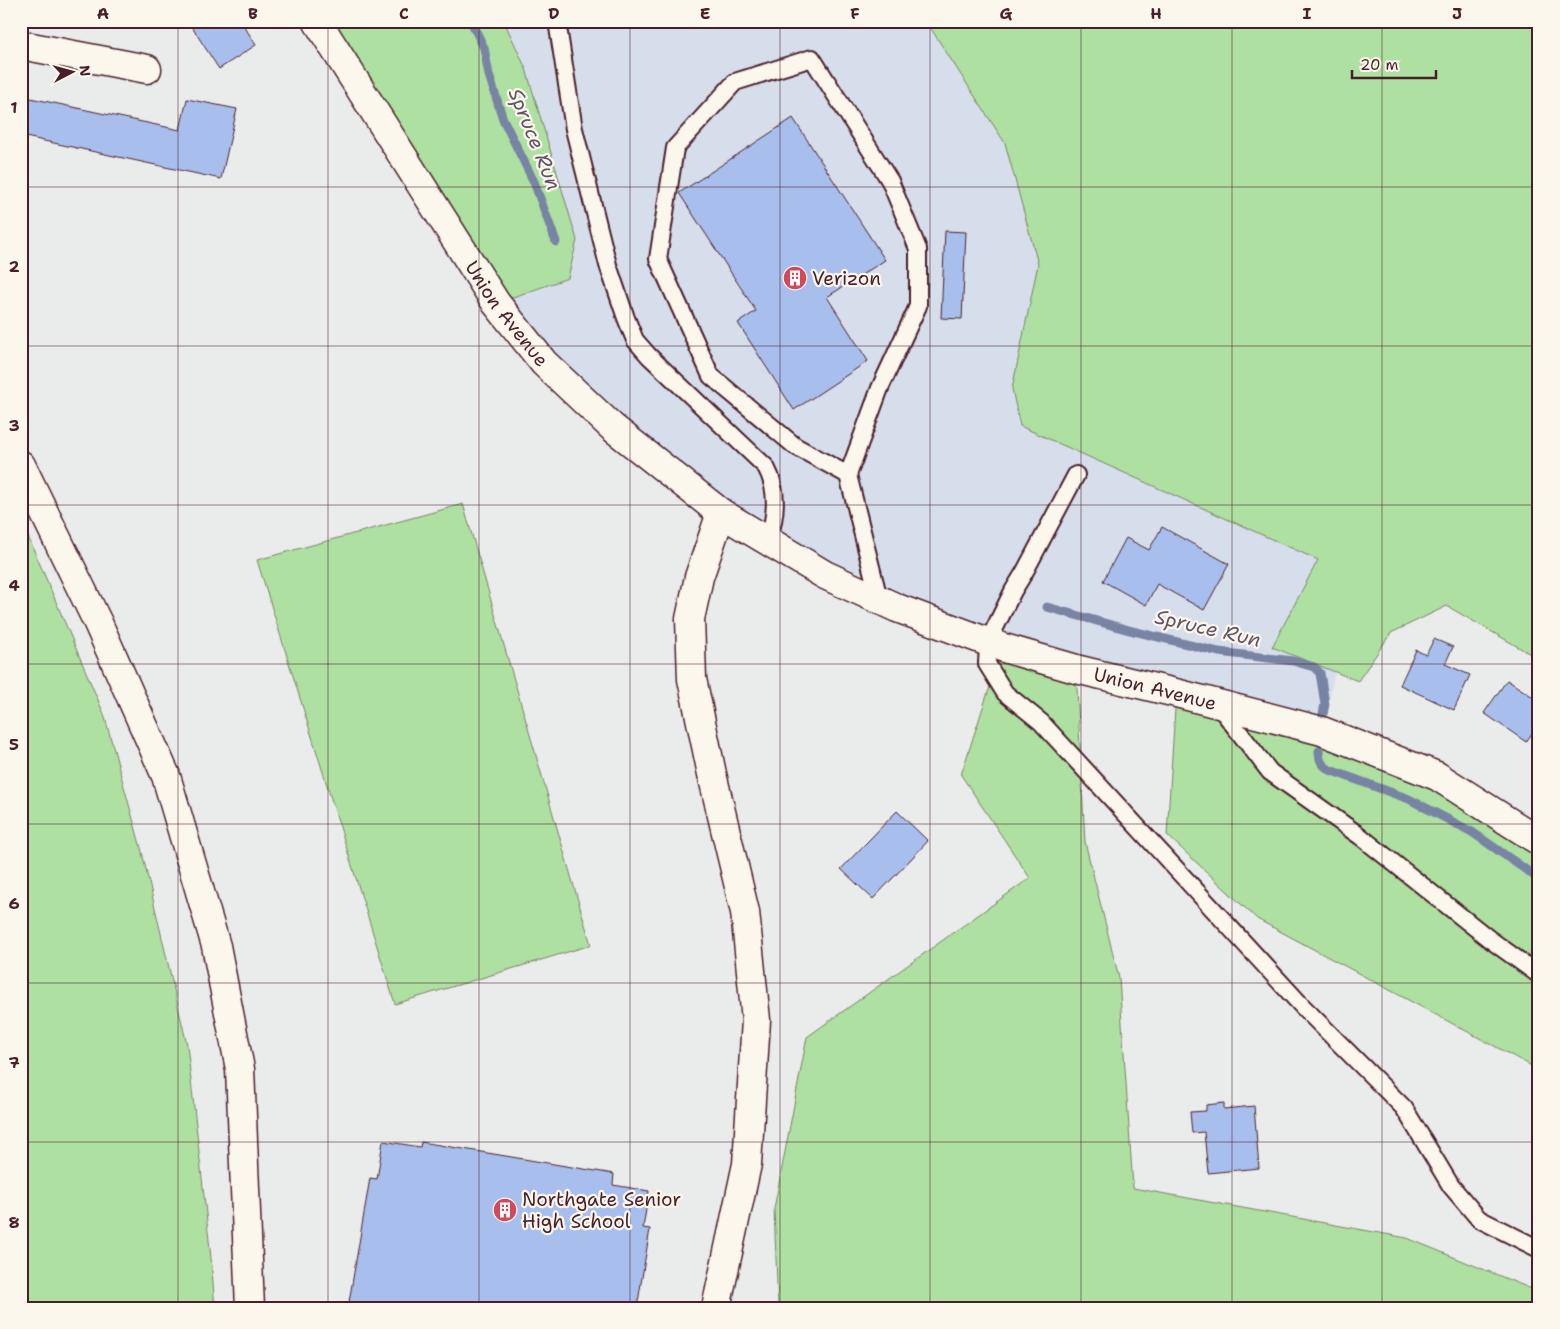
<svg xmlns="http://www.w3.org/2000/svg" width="1560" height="1329" font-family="'Shantell Sans',sans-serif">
  <rect width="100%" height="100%" fill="#eaecec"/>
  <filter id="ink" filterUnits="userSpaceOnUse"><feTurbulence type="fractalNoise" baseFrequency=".02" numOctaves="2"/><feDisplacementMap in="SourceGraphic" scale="10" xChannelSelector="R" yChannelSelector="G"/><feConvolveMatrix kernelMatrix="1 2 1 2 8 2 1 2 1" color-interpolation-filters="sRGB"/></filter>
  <g filter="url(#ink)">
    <path fill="#d6deec" d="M504 21H926L1005 143 1038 264 1012 389 1020 426 1318 560 1272 647 1335 672 1322 731 1004 648 721 513 496 303 568 278 526 69Z"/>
    <path fill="#ade0a1" stroke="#7c8066" d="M317 21H504L526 69 577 240 568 278 496 303Z
      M926 21H1539V659L1447 606 1391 633 1358 681 1272 647 1318 560 1020 426 1012 389 1038 264 1005 143Z
      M463 504 591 945 395 1004 257 560Z
      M21 520 104 714 141 848 187 1045 211 1258 215 1308H21Z
      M1004 648 1076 669 1085 842 1119 978 1133 1188 1407 1238 1539 1292V1308H778L774 1209 807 1037 1030 878 961 775 987 695Z
      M1176 693 1322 731 1539 841V1070L1257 919 1167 835Z"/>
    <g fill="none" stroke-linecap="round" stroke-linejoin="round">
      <path stroke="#7884a3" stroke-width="9" d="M471 21 484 48 489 75 503 119 534 182 556 242
        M1047 607 1129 630 1219 652 1293 661 1314 667 1320 673 1325 704 1323 714
        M1319 751C1319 761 1322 765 1330 770L1409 799 1472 832 1539 879"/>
    </g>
    <path fill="#a8bfed" stroke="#4a1f2b" d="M188 21H241L256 45 219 69Z
      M21 96 180 130 187 99 237 109 221 179 21 136Z
      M793 118 885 260 827 297 868 361 794 410 738 323 756 311 679 193Z
      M945 231 966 232 962 319 941 318Z
      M1162 527 1229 564 1204 610 1157 584 1146 605 1103 581 1126 538 1149 550Z
      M1434 639 1453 647 1445 664 1470 675 1454 710 1400 685 1416 650 1426 655Z
      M1507 680 1539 701V723L1526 742 1484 713Z
      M897 811 928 841 873 899 841 869Z
      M1224 1103V1109L1254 1106 1259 1168 1208 1173 1204 1132 1192 1133 1190 1112 1206 1111V1105Z
      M383 1141 420 1147 421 1142 614 1174 613 1185 649 1191 643 1228 650 1229 637 1308H348L370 1178 377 1179Z"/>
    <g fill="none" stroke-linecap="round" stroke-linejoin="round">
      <g stroke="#4a1f2b" stroke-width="20">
        <path id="service" d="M557 21 574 129 608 265 626 318 635 340 649 356 766 467C779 491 776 516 768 541
          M848 475 795 446 711 376 658 259 675 148 735 82 812 58 890 181 918 249V306L880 388 848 475 879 599
          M1076 475 1024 573 1013 591 988 642 987 664 1005 693 1041 722 1303 1007 1404 1108 1451 1186 1479 1219 1539 1249
          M1218 705 1270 772 1360 836 1488 938 1539 975"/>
      </g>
      <g stroke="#4a1f2b" stroke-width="31">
        <path id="minor" d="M21 45 147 69
          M21 465 98 623 166 776 216 946 240 1069 250 1308
          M716 1308 747 1164 756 1020 745 912 712 774 692 679 690 619 699 577 721 513"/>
      </g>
      <g stroke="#4a1f2b" stroke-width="31">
        <g id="tertiary">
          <path id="s1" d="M317 21 496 303 544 363 612 427 721 513 825 575 897 608 1004 648 1076 669 1176 693 1322 731 1437 776 1539 841"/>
        </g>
      </g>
      <use href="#service" stroke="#fbf7ec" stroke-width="16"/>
      <use href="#minor" stroke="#fbf7ec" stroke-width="28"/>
      <use href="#tertiary" stroke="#fbf7ec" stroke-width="28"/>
    </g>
  </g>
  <path fill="none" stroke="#4a1f2b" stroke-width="1" stroke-opacity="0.55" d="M178 21V1308M328 21V1308M479 21V1308M630 21V1308M780 21V1308M930 21V1308M1081 21V1308M1232 21V1308M1382 21V1308M21 187H1539M21 346H1539M21 505H1539M21 664H1539M21 824H1539M21 983H1539M21 1142H1539"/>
  <defs>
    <g id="building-disc" transform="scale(1.25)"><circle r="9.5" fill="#d1495b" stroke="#fbf7ec"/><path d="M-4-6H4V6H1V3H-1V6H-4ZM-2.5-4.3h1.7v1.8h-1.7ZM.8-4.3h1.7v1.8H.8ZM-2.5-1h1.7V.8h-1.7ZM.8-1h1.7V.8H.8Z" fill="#fff"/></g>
  </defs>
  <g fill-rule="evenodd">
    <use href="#building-disc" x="795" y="278"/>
    <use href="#building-disc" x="505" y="1210"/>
  </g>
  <g text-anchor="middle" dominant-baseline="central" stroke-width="4.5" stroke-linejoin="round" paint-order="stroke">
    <g font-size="19" fill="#4a1f2b" stroke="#fbf7ec" text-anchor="start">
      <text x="812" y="278">Verizon</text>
      <text x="522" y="1199">Northgate Senior<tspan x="522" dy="22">High School</tspan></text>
    </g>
    <g font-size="19" fill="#4a1f2b" stroke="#fbf7ec">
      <text stroke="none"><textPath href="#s1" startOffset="349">Union Avenue</textPath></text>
      <text stroke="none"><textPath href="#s1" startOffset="1114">Union Avenue</textPath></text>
    </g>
    <g font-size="20" font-style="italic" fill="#615267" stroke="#fbf7ec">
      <text transform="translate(535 139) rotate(68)">Spruce Run</text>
      <text transform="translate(1208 628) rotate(13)">Spruce Run</text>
    </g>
  </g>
  <rect width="1560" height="1329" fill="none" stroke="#fbf7ec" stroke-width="55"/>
  <g transform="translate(72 72) rotate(84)" stroke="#fbf7ec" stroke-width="4" paint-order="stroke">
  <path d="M0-4L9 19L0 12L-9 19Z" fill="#4a1f2b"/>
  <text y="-8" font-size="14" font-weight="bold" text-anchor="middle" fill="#4a1f2b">N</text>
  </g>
  <path d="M1352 70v8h84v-8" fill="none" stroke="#4a1f2b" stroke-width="2.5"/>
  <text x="1360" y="70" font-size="15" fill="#4a1f2b" stroke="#fbf7ec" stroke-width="4" paint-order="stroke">20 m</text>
  <rect x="28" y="28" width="1504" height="1274" fill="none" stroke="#4a1f2b" stroke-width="2"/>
  <g font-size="16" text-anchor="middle" font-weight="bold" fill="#4a1f2b">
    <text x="103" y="19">A</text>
    <text x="253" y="19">B</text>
    <text x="404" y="19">C</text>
    <text x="554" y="19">D</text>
    <text x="705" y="19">E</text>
    <text x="855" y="19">F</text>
    <text x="1006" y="19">G</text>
    <text x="1156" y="19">H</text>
    <text x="1307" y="19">I</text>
    <text x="1457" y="19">J</text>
    <text x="14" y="113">1</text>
    <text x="14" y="272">2</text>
    <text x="14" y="431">3</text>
    <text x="14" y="591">4</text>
    <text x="14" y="750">5</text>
    <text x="14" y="909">6</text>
    <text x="14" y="1068">7</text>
    <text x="14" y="1228">8</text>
  </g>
</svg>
